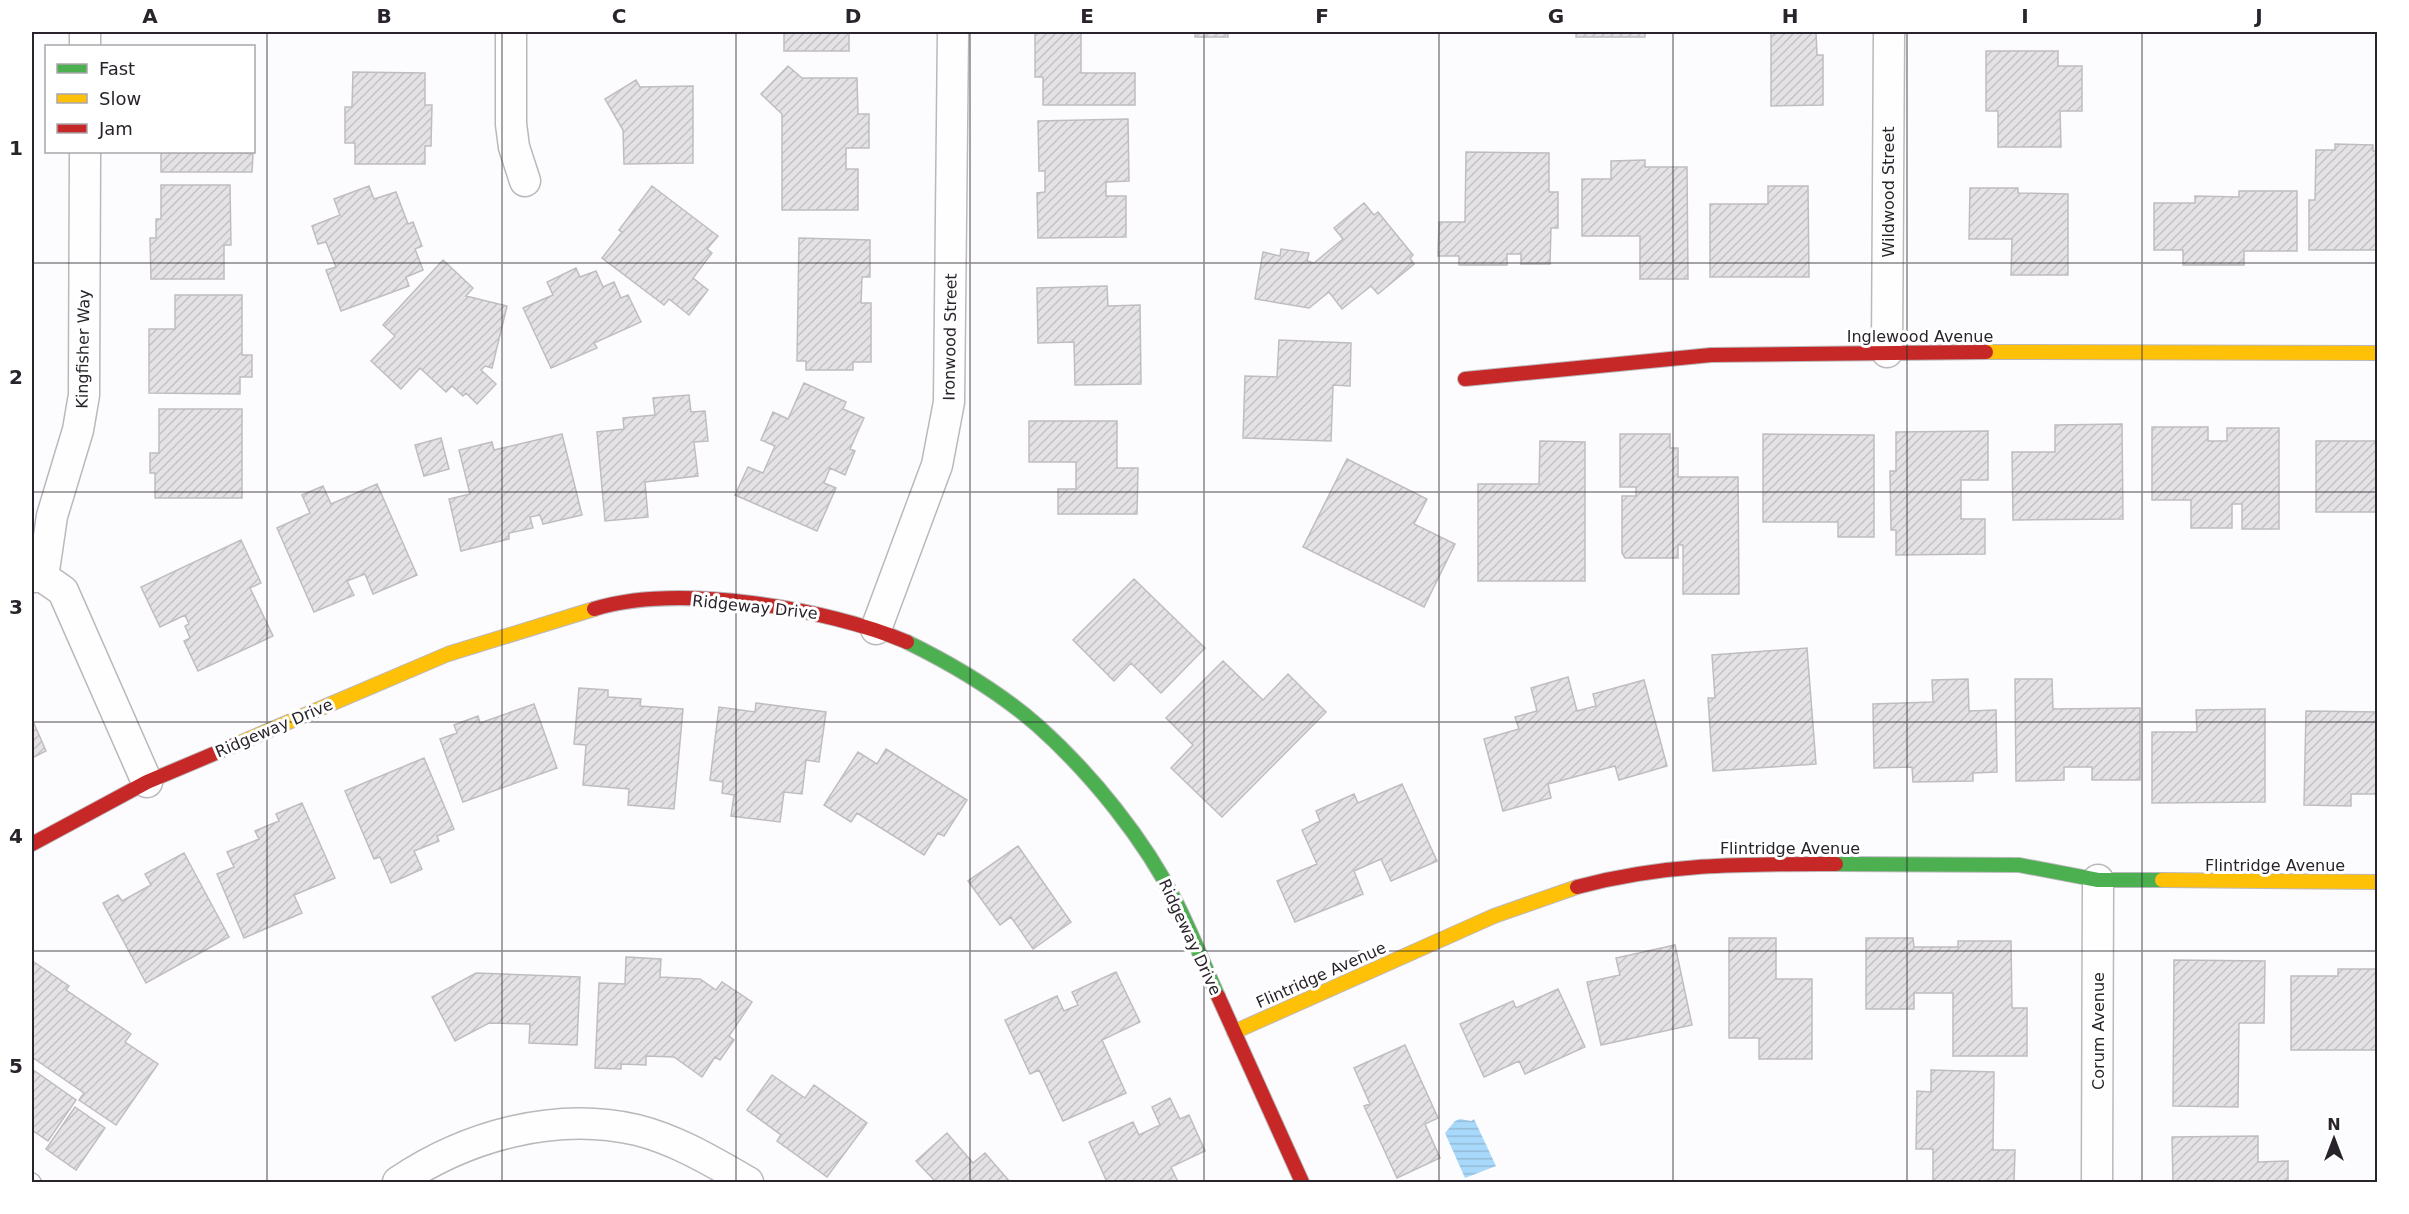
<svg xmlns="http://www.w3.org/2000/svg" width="2409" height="1214" font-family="'DejaVu Sans',sans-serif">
  <defs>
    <pattern id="water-rules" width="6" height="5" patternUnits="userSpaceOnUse" patternTransform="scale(1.5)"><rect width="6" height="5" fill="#a9d9fa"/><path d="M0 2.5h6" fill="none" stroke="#91bad6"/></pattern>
    <pattern id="building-hatch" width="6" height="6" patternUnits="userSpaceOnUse" patternTransform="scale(1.5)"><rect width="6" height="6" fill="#e5e2e6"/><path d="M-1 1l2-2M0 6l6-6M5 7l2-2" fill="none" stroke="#c4c2c5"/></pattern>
  </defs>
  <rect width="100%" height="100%" fill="#fcfbfd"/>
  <path fill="url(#water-rules)" d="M1460 1119 1471 1121 1474 1119 1496 1166 1465 1178 1445 1133 1455 1121Z"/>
  <path fill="url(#building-hatch)" stroke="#c0bdc0" stroke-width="1.5" d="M784 32H849V51H784Z
    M1035 32H1081V73H1135V105H1043V77H1035Z
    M1195 32H1228V37H1195Z
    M1576 32H1645V37H1576Z
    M1771 32H1816L1817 55H1823V105L1771 106Z
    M1986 51H2058V66H2082V111H2060L2061 147H1998V111H1986Z
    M788 66 802 78H857L858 114H869V148H846V169H858V210H782V114L761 94Z
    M353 72 425 73V105H432L431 146H425V164H355V143H345V107H352Z
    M636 80 640 87 693 86V163L624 164 623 130 605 99Z
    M1128 119 1129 181 1106 182V196H1126V237L1038 238 1037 193 1045 192V171H1039L1038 121Z
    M2335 144 2373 145V151H2378V250H2309V200H2315L2316 150H2335Z
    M161 152H243V153L253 154 252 172H161Z
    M1466 152 1549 153V192H1558V228H1551L1550 264H1521V254H1507V265H1459V256H1438L1439 222H1465Z
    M1645 160V167H1687L1688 279H1640V236H1582V179H1611V161Z
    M161 185H230L231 245H224V279H151L150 238H156V219H161Z
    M369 186 374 199 396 192 408 224 413 222 422 246 415 249 423 270 406 277 409 286 341 311 326 270 336 267 326 242 318 244 312 226 340 215 334 199Z
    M652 186 718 236 707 249 712 253 693 278 708 290 689 315 669 299 664 305 602 258 622 232 619 230Z
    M1768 186H1808L1809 277H1710V204H1768Z
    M1970 188H2018V193L2068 194V275H2011L2012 239H1969Z
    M2239 191H2297V251H2244V265H2183V250H2154V203H2195V196L2239 197Z
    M1364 203 1374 215 1378 212 1413 255 1410 258 1414 264 1378 294 1371 286 1342 309 1329 292 1309 308 1255 299 1263 252 1280 256 1281 249 1309 253 1307 261 1314 263 1343 239 1334 228Z
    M799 238 870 240V277H862L861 303H871V362H853V370H806V361H797Z
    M443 260 473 288 466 296 507 306 492 368 485 366 481 370 496 384 477 404 466 393 463 396 452 386 446 392 420 368 401 389 371 361 395 336 383 325Z
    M576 268 580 277 596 271 603 287 614 282 621 298 628 295 641 322 594 343 597 348 551 368 523 308 553 295 547 282Z
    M1107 286 1108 306 1140 305 1141 384 1075 385 1074 342 1038 343 1037 288Z
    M175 295H242V355H252V377H240V394L149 393V329H175Z
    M1279 340 1351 343 1350 386 1333 385 1331 441 1243 438 1245 376 1277 377Z
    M804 383 846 402 843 409 864 418 850 449 855 451 845 475 830 468 824 483 836 488 817 531 735 495 748 467 763 473 775 446 761 440 773 412 788 419Z
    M689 395 691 412 705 411 708 441 694 442 698 476 645 482 648 517 605 521 597 432 624 429 623 418 655 415 653 398Z
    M159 409H242V498H155V473H150V453H159Z
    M1029 421H1117V468H1138L1137 514H1058V489H1076V462H1029Z
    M2122 424 2123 519 2013 520 2012 452H2055V425Z
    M2152 427H2208V441H2227V428H2279V529H2242V504H2232V528H2191V500H2152Z
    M1988 431V480H1961V519H1985V554L1896 555V530H1891L1890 471H1896V432Z
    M562 434 582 515 543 524 540 515 530 517 533 528 509 533V539L461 551 449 499 470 494 459 450 492 442 494 450Z
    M1620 434H1670V448H1678V477H1738L1739 594H1683V545H1678V558H1625L1622 553V496H1636V487H1620Z
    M1763 434 1874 435V537H1838V522H1763Z
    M441 438 449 469 424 476 415 445Z
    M1540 441 1585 442V581H1478V484H1539Z
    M2316 441H2378V512H2316Z
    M1347 459 1427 499 1414 524 1455 544 1424 607 1303 547Z
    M377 484 417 575 373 594 365 574 347 581 354 595 314 612 277 528 310 513 302 495 323 486 331 504Z
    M241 540 261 583 250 588 273 636 198 671 184 641 190 638 185 626 189 624 185 615 160 627 141 587Z
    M1134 579 1205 648 1161 693 1131 663 1114 681 1073 640Z
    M1807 648 1816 764 1713 771 1708 698H1715L1712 655Z
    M1223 661 1263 700 1288 674 1326 712 1222 817 1171 768 1193 745 1166 718Z
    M1568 677 1577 711 1596 706 1593 694 1644 680 1667 766 1619 780 1615 766 1548 784 1551 798 1503 811 1484 739 1519 729 1515 717 1537 711 1531 688Z
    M1968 679 1969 711 1996 710 1997 772 1973 773V781L1913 782 1912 767 1874 768 1873 704 1933 702 1932 680Z
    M2015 679H2052L2053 709 2140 708V780H2092V767H2064V780L2016 781Z
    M579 688 608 690V697L641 699 640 706 683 709 674 809 628 805 629 789 583 785 586 745 574 744Z
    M756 703 826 712 819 762 806 760 802 794 784 792 780 822 731 816 734 795 722 793 723 782 710 780 719 707 755 712Z
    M534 704 557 768 463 802 440 739 457 733 454 725 478 716 480 723Z
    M2265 709V802L2152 803V732H2197L2196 710Z
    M2306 711 2378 712V794H2351V806L2304 805Z
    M32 719 46 751 32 758Z
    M886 749 967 800 944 836 938 833 924 855 857 813 851 822 824 805 858 752 877 764Z
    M424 758 454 829 437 836 439 841 414 851 422 869 391 883 380 857 374 859 345 791Z
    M1402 784 1437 861 1391 881 1381 859 1354 871 1363 894 1295 922 1277 881 1317 864 1302 830 1320 821 1316 811 1354 794 1358 803Z
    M302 803 335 878 294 895 302 913 244 938 217 874 234 867 227 852 259 839 255 831 279 821 276 814Z
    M1018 846 1071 922 1033 949 1011 917 1000 925 968 881Z
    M184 853 229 937 146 983 103 903 118 895 122 901 151 885 145 874Z
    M1729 938H1776V979H1812V1059H1759V1038H1729Z
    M1866 938H1913L1914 947H1958V941H2011L2012 1008H2027V1056H1953V993H1914V1009H1866Z
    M1675 945 1692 1025 1601 1045 1587 982 1620 975 1616 958Z
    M626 957 661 959 660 977 700 979 716 990 722 982 752 1002 729 1036 734 1040 720 1060 715 1057 702 1077 674 1057 646 1056V1065L621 1064V1069L595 1068 599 983 625 984Z
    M2174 960 2265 961 2264 1023H2239L2238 1107 2173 1106Z
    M34 962 69 986 66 990 131 1034 125 1042 158 1064 116 1125 79 1100 84 1093 32 1057V966Z
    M2338 969H2378V1050H2291V976H2338Z
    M1116 972 1140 1022 1102 1040 1126 1093 1063 1121 1039 1070 1030 1074 1005 1020 1057 996 1064 1011 1078 1005 1072 992Z
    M476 973 580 977 577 1045 529 1043 530 1024 489 1023 455 1041 432 997Z
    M1558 989 1585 1047 1525 1074 1519 1061 1484 1077 1460 1024 1513 1001 1516 1008Z
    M1405 1045 1438 1118 1425 1124 1440 1158 1397 1178 1364 1106 1370 1104 1354 1068Z
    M32 1069 76 1100 48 1141 32 1130Z
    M1931 1070 1994 1072 1993 1150H2015L2014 1182H1933V1149H1916L1917 1091 1931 1092Z
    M772 1075 805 1098 814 1085 867 1123 827 1177 777 1141 781 1135 747 1110Z
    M1170 1098 1180 1119 1189 1115 1205 1151 1171 1167 1178 1182H1107L1089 1142 1133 1122 1139 1135 1160 1125 1152 1107Z
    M75 1107 105 1128 76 1170 46 1149Z
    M947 1133 973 1163 985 1153 1010 1182H931L934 1180 916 1161Z
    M2258 1136V1162L2288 1161V1182H2173L2172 1137Z"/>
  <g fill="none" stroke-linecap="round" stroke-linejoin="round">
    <g stroke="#bbb8bc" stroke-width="18">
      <path id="lane" d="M32 1181 33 1182"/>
    </g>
    <g stroke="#bbb8bc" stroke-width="33">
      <path id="street" d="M511 32V124L514 147 525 181
        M85 46V32
        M1887 352 1889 32
        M32 577H43L63 591 147 782
        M43 577 52 516 78 430 84 395 85 152
        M876 629 937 465 949 402 953 32
        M398 1182C466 1136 555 1111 637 1130 677 1140 713 1162 748 1182
        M2097 1182 2098 880"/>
    </g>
    <g stroke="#bbb8bc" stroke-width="16">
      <path id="fast" d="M907 642C952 664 999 692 1037 725 1091 773 1145 840 1177 904 1192 934 1204 965 1218 996
        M1836 864 2019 865 2098 880H2162"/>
    </g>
    <g stroke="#bbb8bc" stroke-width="16">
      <path id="slow" d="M1986 352 2378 353
        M237 744 448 654 594 609
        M2162 880 2378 882
        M1234 1032 1494 916 1577 887"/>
    </g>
    <g stroke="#bbb8bc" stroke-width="16">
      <path id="jam" d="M1465 379 1711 355 1986 352
        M594 609C677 583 827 608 907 642
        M32 844 147 782 237 744
        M1577 887C1667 863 1745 864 1836 864
        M1218 996 1302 1182"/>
    </g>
    <use href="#lane" stroke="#fffeff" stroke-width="15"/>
    <use href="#street" stroke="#fffeff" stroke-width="30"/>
    <use href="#fast" stroke="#4caf50" stroke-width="14"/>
    <use href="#slow" stroke="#ffc107" stroke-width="14"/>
    <use href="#jam" stroke="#c62828" stroke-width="14"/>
  </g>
  <path fill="none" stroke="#29242b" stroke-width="1.5" stroke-opacity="0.55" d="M267 32V1182M502 32V1182M736 32V1182M970 32V1182M1204 32V1182M1439 32V1182M1673 32V1182M1907 32V1182M2142 32V1182M32 263H2378M32 492H2378M32 722H2378M32 951H2378"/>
  <g text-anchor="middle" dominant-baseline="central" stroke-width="6" stroke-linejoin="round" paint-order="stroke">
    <g font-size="16" fill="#29242b" stroke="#fff">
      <text transform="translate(1888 192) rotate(-90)">Wildwood Street</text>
      <text x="1920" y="336">Inglewood Avenue</text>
      <text transform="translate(950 337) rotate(-89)">Ironwood Street</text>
      <text transform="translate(83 349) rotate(-89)">Kingfisher Way</text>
      <text transform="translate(755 607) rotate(6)">Ridgeway Drive</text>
      <text transform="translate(274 728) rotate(-23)">Ridgeway Drive</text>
      <text x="1790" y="848">Flintridge Avenue</text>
      <text x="2275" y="865">Flintridge Avenue</text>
      <text transform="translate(1190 937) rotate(65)">Ridgeway Drive</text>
      <text transform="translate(1321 975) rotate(-24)">Flintridge Avenue</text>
      <text transform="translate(2098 1031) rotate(-90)">Corum Avenue</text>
    </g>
  </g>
  <rect width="2409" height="1214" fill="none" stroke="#ffffff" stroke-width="66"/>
  <rect x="45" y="45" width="210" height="108" fill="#ffffff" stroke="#a9a7aa" stroke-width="1.5"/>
  <rect x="57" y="64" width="30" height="9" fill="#4caf50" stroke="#a9a7aa" stroke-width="1.5"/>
  <text x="99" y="75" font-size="18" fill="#29242b">Fast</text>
  <rect x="57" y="94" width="30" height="9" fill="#ffc107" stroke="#a9a7aa" stroke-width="1.5"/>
  <text x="99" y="105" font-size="18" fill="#29242b">Slow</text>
  <rect x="57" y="124" width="30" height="9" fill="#c62828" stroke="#a9a7aa" stroke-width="1.5"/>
  <text x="99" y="135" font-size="18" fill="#29242b">Jam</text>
  <g transform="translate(2334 1139)" stroke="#ffffff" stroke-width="4.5" paint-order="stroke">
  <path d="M0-4.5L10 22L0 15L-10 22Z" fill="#29242b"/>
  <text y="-9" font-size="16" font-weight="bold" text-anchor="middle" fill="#29242b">N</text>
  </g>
  <rect x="33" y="33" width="2343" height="1148" fill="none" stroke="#29242b" stroke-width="2"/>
  <g font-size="20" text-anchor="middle" font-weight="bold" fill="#29242b">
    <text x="150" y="23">A</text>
    <text x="384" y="23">B</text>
    <text x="619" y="23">C</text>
    <text x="853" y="23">D</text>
    <text x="1087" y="23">E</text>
    <text x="1322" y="23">F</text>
    <text x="1556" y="23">G</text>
    <text x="1790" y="23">H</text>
    <text x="2025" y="23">I</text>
    <text x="2259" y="23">J</text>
    <text x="16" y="155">1</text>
    <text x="16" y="384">2</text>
    <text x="16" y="614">3</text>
    <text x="16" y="843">4</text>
    <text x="16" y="1073">5</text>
  </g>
</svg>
